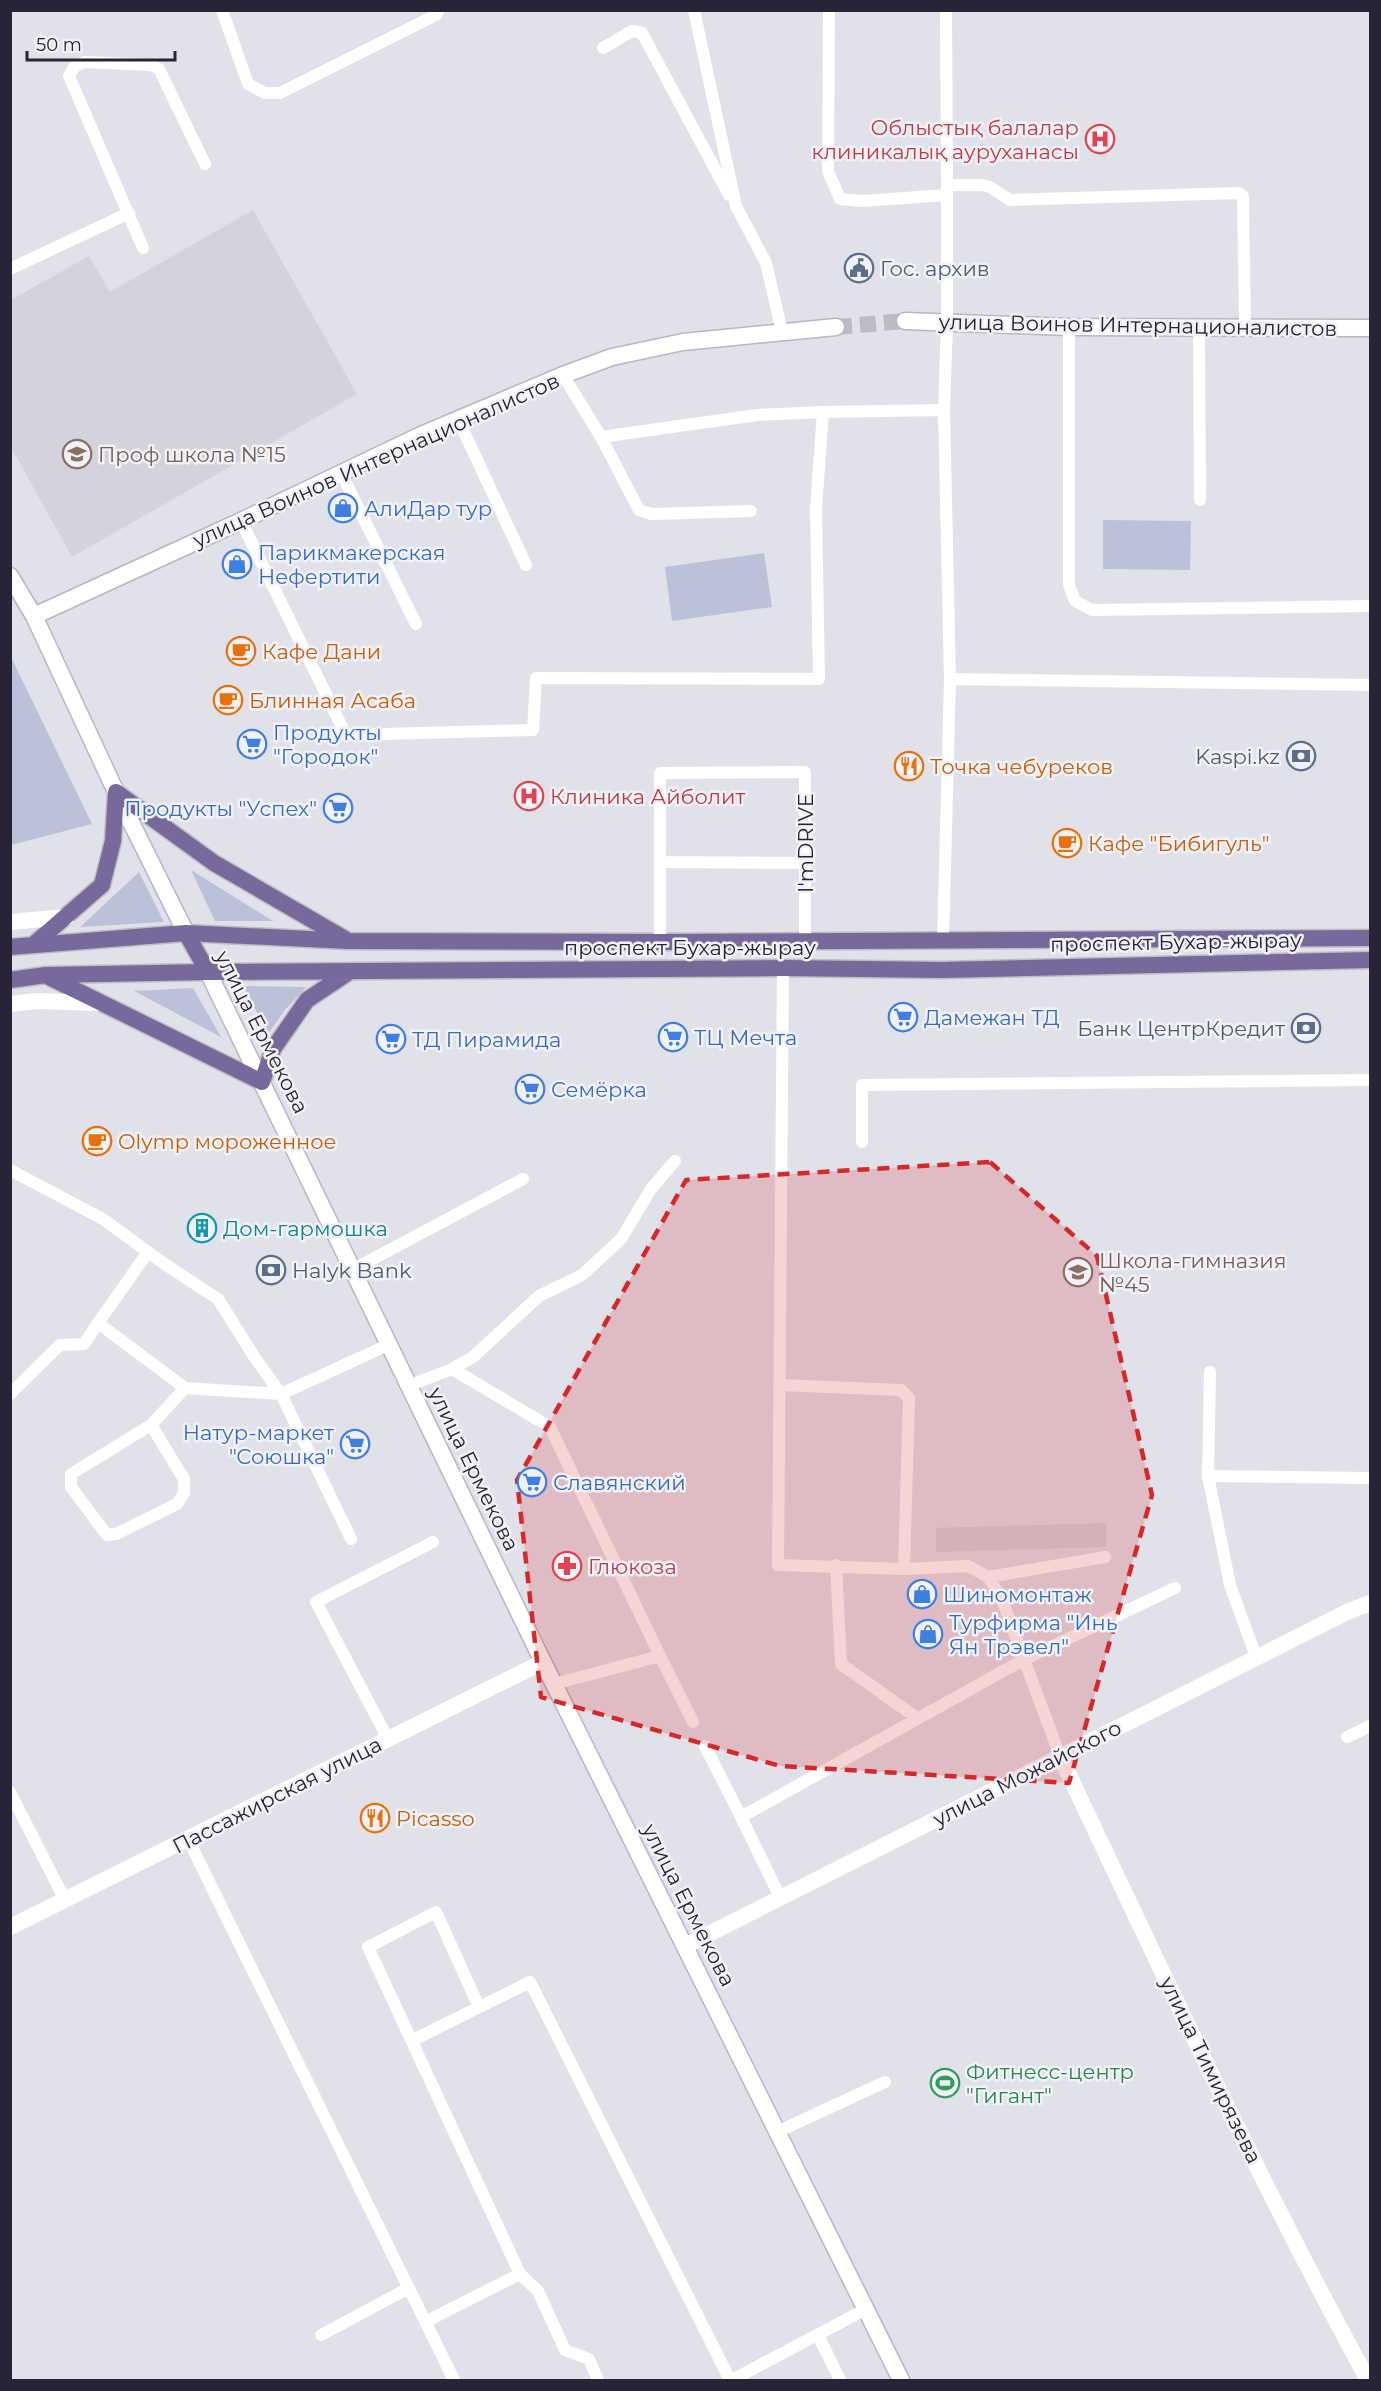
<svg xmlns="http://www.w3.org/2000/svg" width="1381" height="2391" font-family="Montserrat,sans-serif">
  <rect width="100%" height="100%" fill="#e1e1ea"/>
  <path fill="#d4d2dd" d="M253 210 357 394 72 557 11 447V300L89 256 110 292Z
    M1106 1523V1547L936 1552V1528Z"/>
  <path fill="#bbc1d9" d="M1103 520 1191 521 1190 570 1103 569Z
    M764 553 772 607 672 621 665 567Z
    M11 657 92 824 11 845H10Z
    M191 870 273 921H215Z
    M139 872 164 922 80 927Z
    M243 986 306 987 285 1010 268 1034Z
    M193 988 221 1037 134 991Z"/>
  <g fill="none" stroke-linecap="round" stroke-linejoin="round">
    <path stroke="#bcbbc6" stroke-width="16" stroke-dasharray="16 8" stroke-linecap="butt" d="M836 327 905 321"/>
    <g stroke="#b8b5c8" stroke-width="19">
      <path id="secondary" d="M905 321 1069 327 1370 328
        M10 576 34 616 116 792 186 933
        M34 616 241 521 421 435 563 375 612 357 683 342 836 327
        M208 972 543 1662 901 2380"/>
    </g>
    <g stroke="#bfbdc3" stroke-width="19">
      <path id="primary" d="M116 792 214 863 345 939
        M186 933 208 972
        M33 945 102 885 113 841 116 792
        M10 947 186 933 348 941 660 942 1370 938
        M49 977 262 1082 273 1049 307 1000 349 972
        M10 980 46 975 208 972 783 968 942 970 1370 960"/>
    </g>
    <path stroke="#fff" stroke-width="12" d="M222 10 248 84 265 93H280L436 15 439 10
      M694 10 736 206 766 263 782 332
      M829 10 828 171 840 199 862 201 947 195
      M946 10 947 185H982L990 187 1010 200 1239 193 1243 196 1245 327
      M603 48 632 31 642 33 729 195
      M143 248 69 76 74 67 84 62 151 65 159 69 205 164
      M10 269 129 213
      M1069 327V585L1075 601 1092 610 1370 606
      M1199 327 1200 500
      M563 375 601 437
      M458 419 526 565
      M341 473 416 624
      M751 511 651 514 639 510 601 437 757 415 823 412
      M241 521 346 735 533 730 536 678 819 679 816 509 823 412 944 410
      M950 679 1370 685
      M660 862 805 863
      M660 942V773L805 772V942
      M943 942 950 679 944 410 947 323V185
      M783 968 778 1565 904 1569 968 1566 988 1577 1001 1597 1060 1756
      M862 1142V1085L1370 1080
      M10 1170 103 1219 166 1265 218 1299 255 1358 281 1394 388 1345
      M148 1252 98 1323 185 1388 281 1394 351 1539
      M352 1270 523 1179
      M452 1369 550 1427 660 1656 554 1684
      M1210 1372 1208 1476 1230 1585 1257 1659
      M779 1385 901 1390 909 1398 904 1569
      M408 1386 452 1369 473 1357 539 1296 582 1275 621 1239 651 1189 675 1161
      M10 1394 60 1345 84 1344 98 1323
      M151 1425 184 1479V1493L177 1504 116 1534 107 1535 71 1487V1474L151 1425 185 1388
      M1208 1476 1370 1478
      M836 1565 841 1664 917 1718
      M988 1577 1105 1557
      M660 1656 693 1722
      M1347 1737 1370 1726
      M388 1739 316 1602 433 1542
      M705 1746 741 1817
      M10 1792 65 1900
      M188 1839 454 2380
      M781 1899 741 1817 1023 1660 1175 1588
      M479 2007 436 1912 368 1947 520 2274 538 2291 565 2350 589 2359 598 2380
      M413 2040 530 1982 730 2380
      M777 2132 885 2082
      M425 2322 520 2274
      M321 2335 409 2288
      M818 2335 840 2380
      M732 2380 866 2309"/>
    <path stroke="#fff" stroke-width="16" d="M1060 1756C1159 1965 1257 2177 1368 2380
      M10 1927 543 1662
      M685 1946 1347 1612 1370 1603"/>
    <path stroke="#fff" stroke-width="16" d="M10 922 67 917
      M10 1004 37 1001 101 1003"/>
    <use href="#secondary" stroke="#fff" stroke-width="16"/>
    <use href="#primary" stroke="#77699b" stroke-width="16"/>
  </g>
  <path fill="#d62828" fill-opacity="0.2" stroke="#d62828" stroke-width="4.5" stroke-dasharray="12 8" stroke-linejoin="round" d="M990 1162 1097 1256 1152 1495 1069 1783 780 1766 541 1697 517 1480 686 1180Z"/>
  <defs>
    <g id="hospital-ring" transform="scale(1.5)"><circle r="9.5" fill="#f1f1f7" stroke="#e0444e" stroke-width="1.5"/><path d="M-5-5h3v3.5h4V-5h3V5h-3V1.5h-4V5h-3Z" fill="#e0444e"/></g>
    <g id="civic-ring" transform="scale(1.5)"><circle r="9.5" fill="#f1f1f7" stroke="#5c6f8a" stroke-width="1.5"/><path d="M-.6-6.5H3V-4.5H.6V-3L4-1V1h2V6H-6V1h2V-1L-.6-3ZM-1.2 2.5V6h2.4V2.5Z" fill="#5c6f8a"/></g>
    <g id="university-ring" transform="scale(1.5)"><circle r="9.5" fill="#f1f1f7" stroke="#8d6e63" stroke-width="1.5"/><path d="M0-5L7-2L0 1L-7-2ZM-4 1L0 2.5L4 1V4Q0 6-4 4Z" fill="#8d6e63"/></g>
    <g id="shop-ring" transform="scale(1.5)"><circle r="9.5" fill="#f1f1f7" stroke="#3f7fe0" stroke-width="1.5"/><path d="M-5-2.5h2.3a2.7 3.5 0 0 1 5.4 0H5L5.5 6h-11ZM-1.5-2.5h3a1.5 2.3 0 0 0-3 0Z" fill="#3f7fe0"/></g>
    <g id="cafe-ring" transform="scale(1.5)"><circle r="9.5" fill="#f1f1f7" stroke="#e8710a" stroke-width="1.5"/><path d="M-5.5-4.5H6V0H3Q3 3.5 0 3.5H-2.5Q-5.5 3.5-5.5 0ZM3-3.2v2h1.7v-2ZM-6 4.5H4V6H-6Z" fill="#e8710a"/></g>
    <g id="supermarket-ring" transform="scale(1.5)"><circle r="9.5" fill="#f1f1f7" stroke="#3f7fe0" stroke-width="1.5"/><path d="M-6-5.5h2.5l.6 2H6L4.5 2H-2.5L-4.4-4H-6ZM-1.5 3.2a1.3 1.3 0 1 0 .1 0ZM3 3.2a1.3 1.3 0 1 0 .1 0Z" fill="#3f7fe0"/></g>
    <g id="bank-ring" transform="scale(1.5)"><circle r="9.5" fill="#f1f1f7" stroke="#5c6f8a" stroke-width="1.5"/><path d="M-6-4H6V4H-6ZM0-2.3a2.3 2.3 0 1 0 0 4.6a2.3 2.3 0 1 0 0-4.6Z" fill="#5c6f8a"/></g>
    <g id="restaurant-ring" transform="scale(1.5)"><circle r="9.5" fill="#f1f1f7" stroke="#e8710a" stroke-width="1.5"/><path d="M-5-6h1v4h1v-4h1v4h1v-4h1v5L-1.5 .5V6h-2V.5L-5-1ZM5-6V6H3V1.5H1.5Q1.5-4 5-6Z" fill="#e8710a"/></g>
    <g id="building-ring" transform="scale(1.5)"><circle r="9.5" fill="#f1f1f7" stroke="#0f9aa8" stroke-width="1.5"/><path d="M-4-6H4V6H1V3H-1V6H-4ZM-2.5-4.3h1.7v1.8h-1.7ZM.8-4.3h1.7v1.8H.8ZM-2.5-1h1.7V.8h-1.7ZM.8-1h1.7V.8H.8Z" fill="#0f9aa8"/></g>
    <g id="school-ring" transform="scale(1.5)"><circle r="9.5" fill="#f1f1f7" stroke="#8d6e63" stroke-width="1.5"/><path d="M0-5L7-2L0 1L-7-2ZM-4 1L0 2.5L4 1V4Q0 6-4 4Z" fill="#8d6e63"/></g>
    <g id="pharmacy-ring" transform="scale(1.5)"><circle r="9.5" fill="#f1f1f7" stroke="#e0444e" stroke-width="1.5"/><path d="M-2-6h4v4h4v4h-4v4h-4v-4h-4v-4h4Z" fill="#e0444e"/></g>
    <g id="stadium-ring" transform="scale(1.5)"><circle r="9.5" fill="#f1f1f7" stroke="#2e9e5b" stroke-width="1.5"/><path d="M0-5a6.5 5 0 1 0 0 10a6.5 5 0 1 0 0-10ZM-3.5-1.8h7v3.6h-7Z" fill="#2e9e5b"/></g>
  </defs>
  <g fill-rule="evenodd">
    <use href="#hospital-ring" x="1100" y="139"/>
    <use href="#civic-ring" x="859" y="268"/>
    <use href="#university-ring" x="77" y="454"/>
    <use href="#shop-ring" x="343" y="508"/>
    <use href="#shop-ring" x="237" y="564"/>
    <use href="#cafe-ring" x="241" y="651"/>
    <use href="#cafe-ring" x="228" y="700"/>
    <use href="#supermarket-ring" x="252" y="744"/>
    <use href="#bank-ring" x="1301" y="756"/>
    <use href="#restaurant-ring" x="909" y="766"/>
    <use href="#hospital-ring" x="529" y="796"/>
    <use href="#supermarket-ring" x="338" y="808"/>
    <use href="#cafe-ring" x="1067" y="843"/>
    <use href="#supermarket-ring" x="903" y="1017"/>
    <use href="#bank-ring" x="1306" y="1028"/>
    <use href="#supermarket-ring" x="673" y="1037"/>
    <use href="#supermarket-ring" x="391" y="1039"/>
    <use href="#supermarket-ring" x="530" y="1089"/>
    <use href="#cafe-ring" x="97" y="1141"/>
    <use href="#building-ring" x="202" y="1228"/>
    <use href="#bank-ring" x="271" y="1270"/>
    <use href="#school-ring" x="1078" y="1272"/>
    <use href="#supermarket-ring" x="355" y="1444"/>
    <use href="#supermarket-ring" x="532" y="1482"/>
    <use href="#pharmacy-ring" x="567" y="1566"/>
    <use href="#shop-ring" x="922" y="1594"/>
    <use href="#shop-ring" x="928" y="1634"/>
    <use href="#restaurant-ring" x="375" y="1818"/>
    <use href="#stadium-ring" x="945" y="2083"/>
  </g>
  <g text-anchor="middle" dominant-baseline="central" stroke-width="5" stroke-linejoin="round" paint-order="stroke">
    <g font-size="21" fill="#be3a42" stroke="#f1f1f7" text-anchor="start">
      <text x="1079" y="127" text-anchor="end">Облыстық балалар<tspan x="1079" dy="24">клиникалық ауруханасы</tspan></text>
      <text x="550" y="796">Клиника Айболит</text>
      <text x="588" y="1566">Глюкоза</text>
    </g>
    <g font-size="21" fill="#4e5e75" stroke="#f1f1f7" text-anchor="start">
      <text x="880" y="268">Гос. архив</text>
      <text x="1280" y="756" text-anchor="end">Kaspi.kz</text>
      <text x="1285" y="1028" text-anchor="end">Банк ЦентрКредит</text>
      <text x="292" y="1270">Halyk Bank</text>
    </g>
    <g font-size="21" fill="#292338" stroke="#f1f1f7">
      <text transform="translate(1138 325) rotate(1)">улица Воинов Интернационалистов</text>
      <text transform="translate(376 460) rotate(-24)">улица Воинов Интернационалистов</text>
      <text transform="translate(805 843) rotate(-90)">I'mDRIVE</text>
      <text transform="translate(1176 942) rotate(-1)">проспект Бухар-жырау</text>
      <text x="690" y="947">проспект Бухар-жырау</text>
      <text transform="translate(262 1032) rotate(63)">улица Ермекова</text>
      <text transform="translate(474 1469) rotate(64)">улица Ермекова</text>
      <text transform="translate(1027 1773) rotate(-27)">улица Можайского</text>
      <text transform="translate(277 1795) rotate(-27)">Пассажирская улица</text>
      <text transform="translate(689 1905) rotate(63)">улица Ермекова</text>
      <text transform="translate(1211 2070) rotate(64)">улица Тимирязева</text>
    </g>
    <g font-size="21" fill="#785e54" stroke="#f1f1f7" text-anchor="start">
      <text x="98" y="454">Проф школа №15</text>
      <text x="1099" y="1260">Школа-гимназия<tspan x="1099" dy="24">№45</tspan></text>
    </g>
    <g font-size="21" fill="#366cbe" stroke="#f1f1f7" text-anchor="start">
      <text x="364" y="508">АлиДар тур</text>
      <text x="258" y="552">Парикмакерская<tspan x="258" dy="24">Нефертити</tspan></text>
      <text x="273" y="732">Продукты<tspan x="273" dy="24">"Городок"</tspan></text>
      <text x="317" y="808" text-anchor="end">Продукты "Успех"</text>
      <text x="924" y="1017">Дамежан ТД</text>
      <text x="694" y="1037">ТЦ Мечта</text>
      <text x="412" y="1039">ТД Пирамида</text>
      <text x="551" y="1089">Семёрка</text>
      <text x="334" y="1432" text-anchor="end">Натур-маркет<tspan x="334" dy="24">"Союшка"</tspan></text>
      <text x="553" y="1482">Славянский</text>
      <text x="943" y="1594">Шиномонтаж</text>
      <text x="949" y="1622">Турфирма "Инь<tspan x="949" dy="24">Ян Трэвел"</tspan></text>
    </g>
    <g font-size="21" fill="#c56008" stroke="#f1f1f7" text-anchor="start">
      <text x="262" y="651">Кафе Дани</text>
      <text x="249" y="700">Блинная Асаба</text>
      <text x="930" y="766">Точка чебуреков</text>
      <text x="1088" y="843">Кафе "Бибигуль"</text>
      <text x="118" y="1141">Olymp мороженное</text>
      <text x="396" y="1818">Picasso</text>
    </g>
    <g font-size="21" fill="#0d838f" stroke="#f1f1f7" text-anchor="start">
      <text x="223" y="1228">Дом-гармошка</text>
    </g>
    <g font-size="21" fill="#27864d" stroke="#f1f1f7" text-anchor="start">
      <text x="966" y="2071">Фитнесс-центр<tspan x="966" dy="24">"Гигант"</tspan></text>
    </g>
  </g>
  <rect width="1381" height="2391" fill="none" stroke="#292338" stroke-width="24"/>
  <path d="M27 51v9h148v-9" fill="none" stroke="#292338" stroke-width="3"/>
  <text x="36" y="51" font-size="18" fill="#292338" stroke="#f1f1f7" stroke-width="4.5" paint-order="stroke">50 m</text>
</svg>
